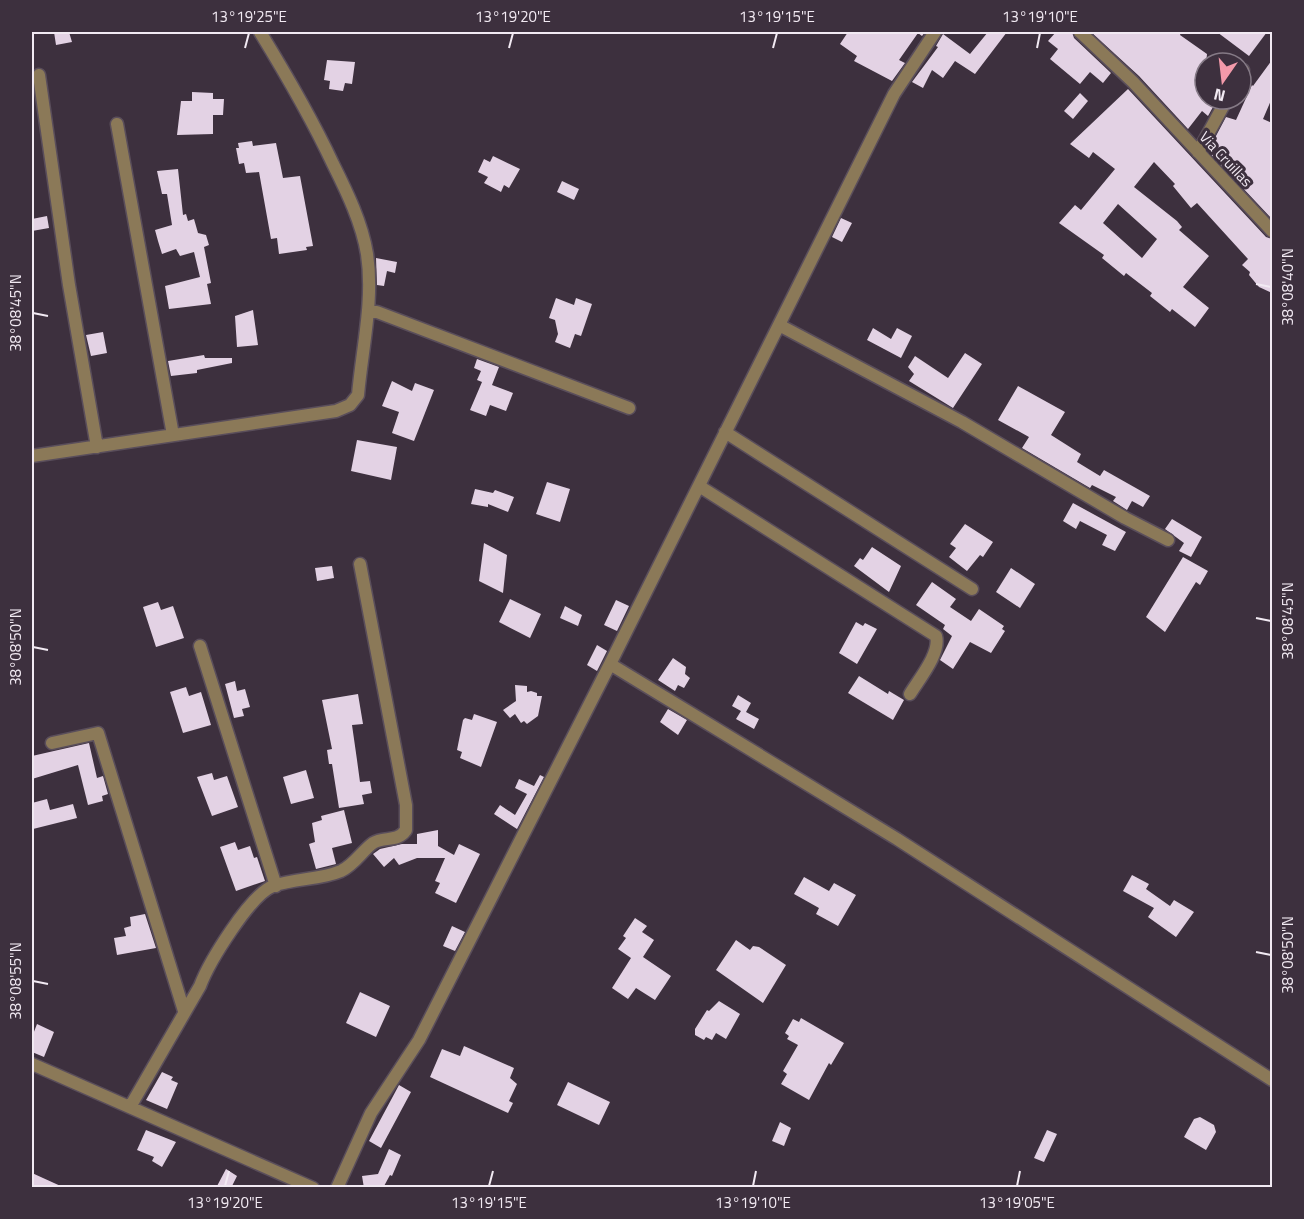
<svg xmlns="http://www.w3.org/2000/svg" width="1304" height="1219" font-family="'Titillium Web',sans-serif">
  <rect width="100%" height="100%" fill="#3d303e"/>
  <path fill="#e3d2e4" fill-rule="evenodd" d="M54 32H69L72 42 56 45Z
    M848 32H925L922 36 918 33 899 60 905 63 892 81 854 61 857 56 840 44Z
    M988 32H1007L975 74 955 61 943 78 932 70 923 88 912 82 938 47 936 46 943 34 970 54Z
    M1056 32H1072L1074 38 1111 73 1103 83 1090 72 1080 84 1050 59 1058 49 1048 41Z
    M1091 32H1181L1180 35 1207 54 1205 74 1196 90 1213 107 1208 116 1202 111 1188 129 1139 76Z
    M1217 32H1267L1249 56Z
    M327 60 355 62 352 84 345 83 343 91 329 89 330 81 324 80Z
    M1272 60V98L1263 119 1272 123V219L1208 151 1226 117 1236 120 1252 85 1253 86Z
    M1128 89 1266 237 1272 239V293L1259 287 1249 275 1250 272 1242 265 1248 259 1197 203 1191 208 1173 186 1175 184 1154 162 1134 187 1177 221 1182 227 1179 230 1209 256 1183 287 1209 308 1195 327 1172 309 1170 312 1150 296 1152 293 1126 273 1124 276 1102 258 1104 255 1059 223 1075 205 1081 210 1115 169 1093 152 1089 158 1070 144ZM1118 204 1157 239 1142 258 1103 223Z
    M192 92 213 93V99H224L223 115H213V134L177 135 181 101H192Z
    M1080 93 1088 101 1073 119 1064 111Z
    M252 141 253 146 276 143 283 178 300 176 313 246 306 247 307 250 279 254 277 238 271 239 259 172 246 173 244 163 239 164 236 148H239L238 143Z
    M493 156 520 169 509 188 504 185 501 192 484 183 488 177 478 172 484 159 490 162Z
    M178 169 183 215 186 214 188 221 194 219 198 233 206 235 209 245 204 247 211 283 207 284 211 304 169 309 165 286 200 277 194 252 180 256 176 249 162 254 158 241 155 230 172 225 167 194H162L157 171Z
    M562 181 579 189 574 200 557 192Z
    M47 216 49 228 32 231V219Z
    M841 218 852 223 842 242 832 237Z
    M376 258 397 262 395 273 387 271 384 286 377 285Z
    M556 298 574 305 576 298 592 304 581 336 575 334 570 348 555 342 558 334 555 320 549 318Z
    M253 310 258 345 237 347 235 316Z
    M873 328 891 339 897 328 912 336 901 358 867 340Z
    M103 332 107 353 91 356 86 335Z
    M965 353 982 364 953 408 909 381 914 374 908 367 915 356 948 378Z
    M204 355 205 358H232V363L197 370V373L171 376 168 361Z
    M477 359 499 367 492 385 513 393 506 411 490 405 486 416 470 410 482 382 477 380 481 371 474 368Z
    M392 381 412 391 415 383 434 390 414 441 392 433 399 412 382 406Z
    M1018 386 1065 412 1051 435 1081 454 1077 462 1100 476 1104 470 1150 496 1143 507 1132 501 1127 510 1113 501 1116 497 1092 485 1090 488 1022 448 1029 437 998 420Z
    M357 440 397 447 391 480 351 471Z
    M547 482 570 489 560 522 536 514Z
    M475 489 493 493 495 490 514 497 508 512 488 504V507L471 504Z
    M1073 503 1126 532 1115 551 1102 545 1107 535 1080 521 1076 529 1063 521Z
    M1172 519 1202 537 1191 557 1179 551 1184 543 1165 529Z
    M965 524 993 542 983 557 980 555 967 571 949 557 956 548 950 544Z
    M484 543 507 555 503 593 479 581Z
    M872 547 901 566 889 592 854 566 860 558 863 560Z
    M1183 557 1208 571 1200 585 1196 582 1165 632 1146 617Z
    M332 566 334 578 317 581 315 568Z
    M1011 568 1035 584 1020 608 996 592Z
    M932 582 956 599 950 607 971 621 979 609 1004 626 1002 629 1005 631 991 653 970 642 953 669 940 660 952 636 943 629 945 625 916 605Z
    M510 599 541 614 530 638 499 622Z
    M616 600 629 606 617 631 604 625Z
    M158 602 161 610 173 606 184 638 156 647 143 607Z
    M565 606 582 615 578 626 560 618Z
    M856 622 863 626 865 623 877 629 857 664 839 653Z
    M597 645 607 651 597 671 587 665Z
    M673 658 686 667 685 674 690 678 684 688 678 685 675 691 658 680Z
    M859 676 888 694 889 691 904 700 893 720 848 693Z
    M235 681 237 691 245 689 250 707 242 709 244 716 234 718 225 684Z
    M515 685 527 686V692L531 691 537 693V696H542L538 716 527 724 524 721 521 723 515 714 510 718 503 710 516 701Z
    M186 687 189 696 201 692 211 725 183 733 170 692Z
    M358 694 363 724 352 725 357 760 360 782 370 781 372 793 362 795 364 804 339 808 332 764H329L327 750 332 749 322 700Z
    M738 695 751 703 746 712 759 719 754 729 736 719 741 711 732 706Z
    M668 709 687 720 678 735 660 722Z
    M474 714 497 722 481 767 460 758 462 752 457 750 463 720 465 718 472 720Z
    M89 743 97 778 103 776 108 794 102 796 103 801 88 805 78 765 32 779V756Z
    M306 770 314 798 291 804 283 777Z
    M212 773 214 780 227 776 238 807 212 816 197 777Z
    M540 775 544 777 517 829 494 814 500 805 515 815 527 794 515 788 519 779 534 786Z
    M47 799 50 810 73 804 77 818 33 829 32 803Z
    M344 810 352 843 332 848 336 864 316 869 309 844 315 842 312 823 322 820 321 816Z
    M438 830V846L454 855 459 844 480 854 456 903 435 893 440 883 435 881 445 858H417L399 865 394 858 384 867 373 854 380 849 402 844H417V834Z
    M235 842 238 850 250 846 254 858 257 857 265 881 236 891 220 847Z
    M1132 875 1149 884 1146 889 1170 906 1174 900 1194 912 1176 937 1148 917 1154 908 1123 891Z
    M804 877 829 891 834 883 856 895 838 926 816 914 819 908 794 894Z
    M145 914 156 948 117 955 114 938 126 936 124 928 131 926 130 917Z
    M635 918 647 926 642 932 654 940 643 957 671 976 655 1000 636 988 628 999 612 988 631 958 618 949 626 938 623 936Z
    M452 926 465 932 455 951 443 946Z
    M736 940 750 950 753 946 759 947 786 965 763 1003 716 970Z
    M360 992 390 1006 376 1037 346 1023Z
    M719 1001 740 1014 726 1039 716 1033 712 1040 706 1037 704 1040 695 1035V1029L707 1010 709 1011Z
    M801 1018 844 1043 831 1065 829 1063 809 1100 781 1084 787 1074 783 1071 798 1045 787 1039 789 1036 785 1033 793 1019 799 1022Z
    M37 1024 54 1032 44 1057 32 1052V1037Z
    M464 1046 514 1068 510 1078 517 1084 509 1101 513 1103 508 1113 430 1077 442 1049 460 1056Z
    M162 1072 173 1077 171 1080 178 1083 167 1109 146 1100Z
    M568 1082 610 1102 599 1125 557 1105Z
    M399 1085 411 1092 381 1148 369 1141Z
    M1200 1117 1214 1125 1216 1132 1206 1150 1184 1137 1194 1119Z
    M780 1122 791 1128 784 1146 772 1141Z
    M146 1130 176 1142 162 1167 152 1161 154 1157 137 1150Z
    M1047 1130 1057 1134 1044 1162 1034 1158Z
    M389 1149 401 1155 392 1176 390 1175 383 1188H364L362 1176 378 1174Z
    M226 1169 237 1176 231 1188H216Z
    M32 1173 65 1188H32Z"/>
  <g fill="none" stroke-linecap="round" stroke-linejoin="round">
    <g stroke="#5a4e5b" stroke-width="15">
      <path id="street" d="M1080 32 1133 82 1272 231
        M1241 74 1243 70
        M39 75 69 285 97 447
        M117 124 173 435
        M1198 152 1227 99
        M368 312H377L629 408
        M779 325 962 422 1125 518 1168 540
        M725 432 972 589
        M32 456 336 411 350 405 358 395C362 349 374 300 367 254 362 223 347 192 333 164 311 117 287 76 260 32
        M699 486 936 636C941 653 919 679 910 694
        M200 646 276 886
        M610 664 897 839 1272 1080
        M52 743 98 733 184 1011
        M32 1064 313 1188
        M130 1107 200 986C209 962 250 895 273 886 295 878 320 880 341 871 354 865 362 851 373 843 384 836 397 843 406 830V805L360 564
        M337 1188 371 1113 419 1040 610 664 894 94 935 32"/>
    </g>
    <use href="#street" stroke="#8b7958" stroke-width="12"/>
  </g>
  <path fill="none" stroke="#f2eaf3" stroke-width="2" d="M245 48 249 33M509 48 513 33M773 48 777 33M1037 48 1040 33M1256 284 1271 287M33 313 48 316M1256 618 1271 621M33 647 48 650M1256 952 1271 955M33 981 48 984M225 1186 229 1171M489 1186 493 1171M753 1186 756 1171M1017 1186 1020 1171"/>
  <g text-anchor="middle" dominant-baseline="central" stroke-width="6" stroke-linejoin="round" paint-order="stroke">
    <g font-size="15" fill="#f2eaf3" stroke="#3d303e">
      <text transform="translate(1226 159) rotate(47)">Via Cruillas</text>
    </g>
  </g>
  <rect width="1304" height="1219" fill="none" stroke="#3d303e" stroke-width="66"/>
  <g transform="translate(1223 81) rotate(194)"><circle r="28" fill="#3d303e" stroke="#857a86" stroke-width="1.5"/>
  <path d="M0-4.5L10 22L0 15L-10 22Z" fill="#f39aaa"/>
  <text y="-9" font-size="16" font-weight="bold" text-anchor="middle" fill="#f2eaf3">N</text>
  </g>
  <rect x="33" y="33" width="1238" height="1153" fill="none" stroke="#f2eaf3" stroke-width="2"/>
  <g font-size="15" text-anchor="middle" fill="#f2eaf3">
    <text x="249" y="22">13°19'25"E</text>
    <text x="513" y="22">13°19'20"E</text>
    <text x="777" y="22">13°19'15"E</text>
    <text x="1040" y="22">13°19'10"E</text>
    <text transform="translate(1288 287) rotate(-90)" y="5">38°08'40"N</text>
    <text transform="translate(16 313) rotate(-90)" y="5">38°08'45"N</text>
    <text transform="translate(1288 621) rotate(-90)" y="5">38°08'45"N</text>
    <text transform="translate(16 647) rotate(-90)" y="5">38°08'50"N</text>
    <text transform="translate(1288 955) rotate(-90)" y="5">38°08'50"N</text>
    <text transform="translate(16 981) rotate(-90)" y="5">38°08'55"N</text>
    <text x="225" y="1208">13°19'20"E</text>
    <text x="489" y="1208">13°19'15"E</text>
    <text x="753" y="1208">13°19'10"E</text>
    <text x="1017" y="1208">13°19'05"E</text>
  </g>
</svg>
